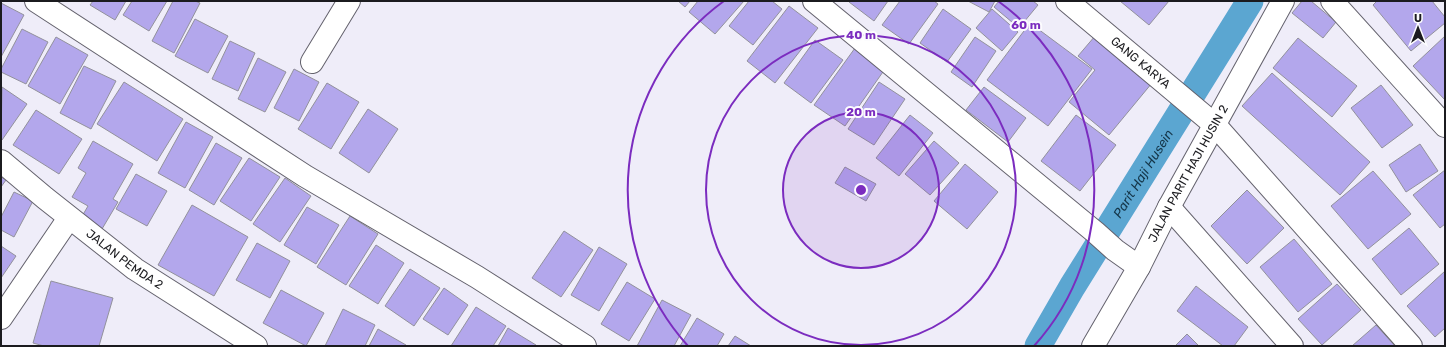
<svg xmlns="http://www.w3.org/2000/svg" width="1446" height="347" font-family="Rubik,sans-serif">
  <rect width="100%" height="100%" fill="#efedf9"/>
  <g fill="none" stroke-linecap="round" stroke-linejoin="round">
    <path stroke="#5ba6d1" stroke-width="27" id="s1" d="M1038 346 1072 287 1250 1"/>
  </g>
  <path fill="#b3a7ec" stroke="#92919c" d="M93 1H126L115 20 90 5Z
    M132 1H167L149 31 123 15Z
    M173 1H195L200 3 174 53 152 41Z
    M678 1H690L685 7Z
    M698 1H744L715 34 689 12Z
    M749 1H772L782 9 753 45 729 26Z
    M850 1H888L874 21 849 2Z
    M900 1H934L938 4 909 44 882 25Z
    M968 1H995L989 12Z
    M999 1H1033L1038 5 1019 28 994 7Z
    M1120 1H1169L1149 25Z
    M1302 1H1311L1336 22 1323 38 1292 13Z
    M1377 1H1432L1445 17V23L1411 51 1373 5Z
    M1 3 24 15 1 57Z
    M789 6 818 28 775 83 747 61Z
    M943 9 971 29 947 62 920 43Z
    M992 9 1018 32 1002 51 976 28Z
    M195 19 228 36 208 73 175 56Z
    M1030 23 1092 69 1048 126 987 80Z
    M22 29 48 42 26 84 1 72V69Z
    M1095 36 1152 83 1109 135 1069 102 1095 70 1078 56Z
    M1445 36V100L1413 66Z
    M56 37 88 55 60 104 28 86Z
    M975 37 996 51 972 87 951 72Z
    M1298 38 1357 86 1332 117 1273 68Z
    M815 40 843 60 811 103 784 83Z
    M230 41 255 53 238 91 212 79Z
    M855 48 885 69 845 126 814 105Z
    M258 58 286 72 265 112 238 99Z
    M84 66 116 81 91 129 60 113Z
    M294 69 319 82 299 121 274 108Z
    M1272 73 1370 162 1340 195 1242 106Z
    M124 82 183 119 157 161 97 124Z
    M879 82 905 99 874 145 848 129Z
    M327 83 359 102 331 149 298 129Z
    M1381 85 1413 125 1382 148 1351 108Z
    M2 87 27 104 2 140 1 139Z
    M984 87 1026 118 1008 142 966 110Z
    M368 109 398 129 369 173 339 153Z
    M36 110 82 139 59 174 13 145Z
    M910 115 933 133 899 176 876 158Z
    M1076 115 1116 145 1080 191 1041 161Z
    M186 122 213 137 185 188 158 173Z
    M93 141 133 164 113 199 118 202 102 229 81 218 88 206 72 197 86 173 78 168Z
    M934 141 959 163 930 195 905 174Z
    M216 143 242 158 214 205 189 190Z
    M1420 144 1438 171 1406 192 1389 165Z
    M249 158 280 177 251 221 220 201Z
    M965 164 998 192 967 229 934 201Z
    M845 167 876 184 866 201 835 183Z
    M1445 170V224L1440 228 1413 195Z
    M1373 171 1411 214 1368 249 1331 206Z
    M136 174 167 191 147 226 116 209Z
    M1 177 6 180 1 187Z
    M285 178 311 196 280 242 253 224Z
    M1247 190 1284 228 1247 264 1211 226Z
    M14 192 33 201 14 237 1 230V217Z
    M192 205 248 237 214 296 158 265Z
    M307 207 339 225 316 264 284 245Z
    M350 216 378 234 346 285 317 267Z
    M1409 228 1439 264 1401 295 1372 259Z
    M564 231 593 250 561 297 532 278Z
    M1294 239 1332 284 1298 312 1260 267Z
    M257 243 290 261 270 298 236 280Z
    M376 245 404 263 378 304 349 286Z
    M1 246 16 256 1 278Z
    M599 247 627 264 599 311 571 295Z
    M410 269 440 288 414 326 385 306Z
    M1445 271V328L1435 337 1407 306Z
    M51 281 113 298 99 346H44L33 343Z
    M627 282 655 299 629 341 601 324Z
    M1337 284 1361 310 1322 345 1298 319Z
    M1196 286 1248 327 1234 346H1223L1177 311Z
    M444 288 468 305 448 335 423 319Z
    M281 290 324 313 306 346 263 323Z
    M662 300 691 315 674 346H637Z
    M476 307 506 326 493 346H451Z
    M343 309 375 325 365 346H325Z
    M697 318 724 334 717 346H680Z
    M1376 325 1395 346H1352Z
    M508 328 536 345 535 346H498Z
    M378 329 406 345 405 346H369Z
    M1187 334 1199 346H1175Z
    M735 336 751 346H728Z"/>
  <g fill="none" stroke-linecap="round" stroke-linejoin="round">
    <g stroke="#64626d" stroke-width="24">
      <g id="minor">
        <path d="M36 1 305 176 477 277 585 346"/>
        <path d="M814 1 1095 232 1115 250 1139 267"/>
        <path id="s2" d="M1067 1 1215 125 1411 346"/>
        <path d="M1332 1 1445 126"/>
        <path d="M312 62 349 1"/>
        <path id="s3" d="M1 161 45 198 135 269 256 346"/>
        <path d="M1169 207 1292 346"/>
        <path d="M1 318 69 218"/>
        <path id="s4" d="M1093 346 1139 267 1169 207 1283 1"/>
      </g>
    </g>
    <use href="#minor" stroke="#fff" stroke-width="22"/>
  </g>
  <circle cx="861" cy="190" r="78" fill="#7b2cbf" fill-opacity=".12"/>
  <g fill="none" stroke="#7b2cbf" stroke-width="2">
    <circle cx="861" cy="190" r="78"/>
    <circle cx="861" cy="190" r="155"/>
    <path d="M688 346A233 233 0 0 1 724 1M998 1A233 233 0 0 1 1034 346"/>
  </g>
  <g text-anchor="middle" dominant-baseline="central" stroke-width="4" stroke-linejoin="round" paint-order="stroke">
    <g font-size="12" fill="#1b1b1f" stroke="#fcfcfe">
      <text stroke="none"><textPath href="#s2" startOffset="96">GANG KARYA</textPath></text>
      <text stroke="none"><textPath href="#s4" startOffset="197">JALAN PARIT HAJI HUSIN 2</textPath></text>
      <text stroke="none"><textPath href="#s3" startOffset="158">JALAN PEMDA 2</textPath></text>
    </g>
    <g font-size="13" font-style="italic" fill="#143548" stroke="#fcfcfe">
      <text stroke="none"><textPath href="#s1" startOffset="202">Parit Haji Husein</textPath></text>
    </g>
  </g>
  <circle cx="861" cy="190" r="6" fill="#7b2cbf" stroke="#fcfcfe" stroke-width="2"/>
  <g font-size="12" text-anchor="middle" font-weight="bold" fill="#7b2cbf" stroke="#fcfcfe" stroke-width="4" stroke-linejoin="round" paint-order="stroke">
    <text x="1026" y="29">60 m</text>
    <text x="861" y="39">40 m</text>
    <text x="861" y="116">20 m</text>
  </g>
  <rect width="1446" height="347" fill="none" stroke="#1b1b1f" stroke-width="4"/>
  <g transform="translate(1418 28)" stroke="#fcfcfe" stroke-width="3" paint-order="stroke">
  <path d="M0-3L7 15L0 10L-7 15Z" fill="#1b1b1f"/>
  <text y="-6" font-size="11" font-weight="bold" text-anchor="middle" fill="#1b1b1f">U</text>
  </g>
</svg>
